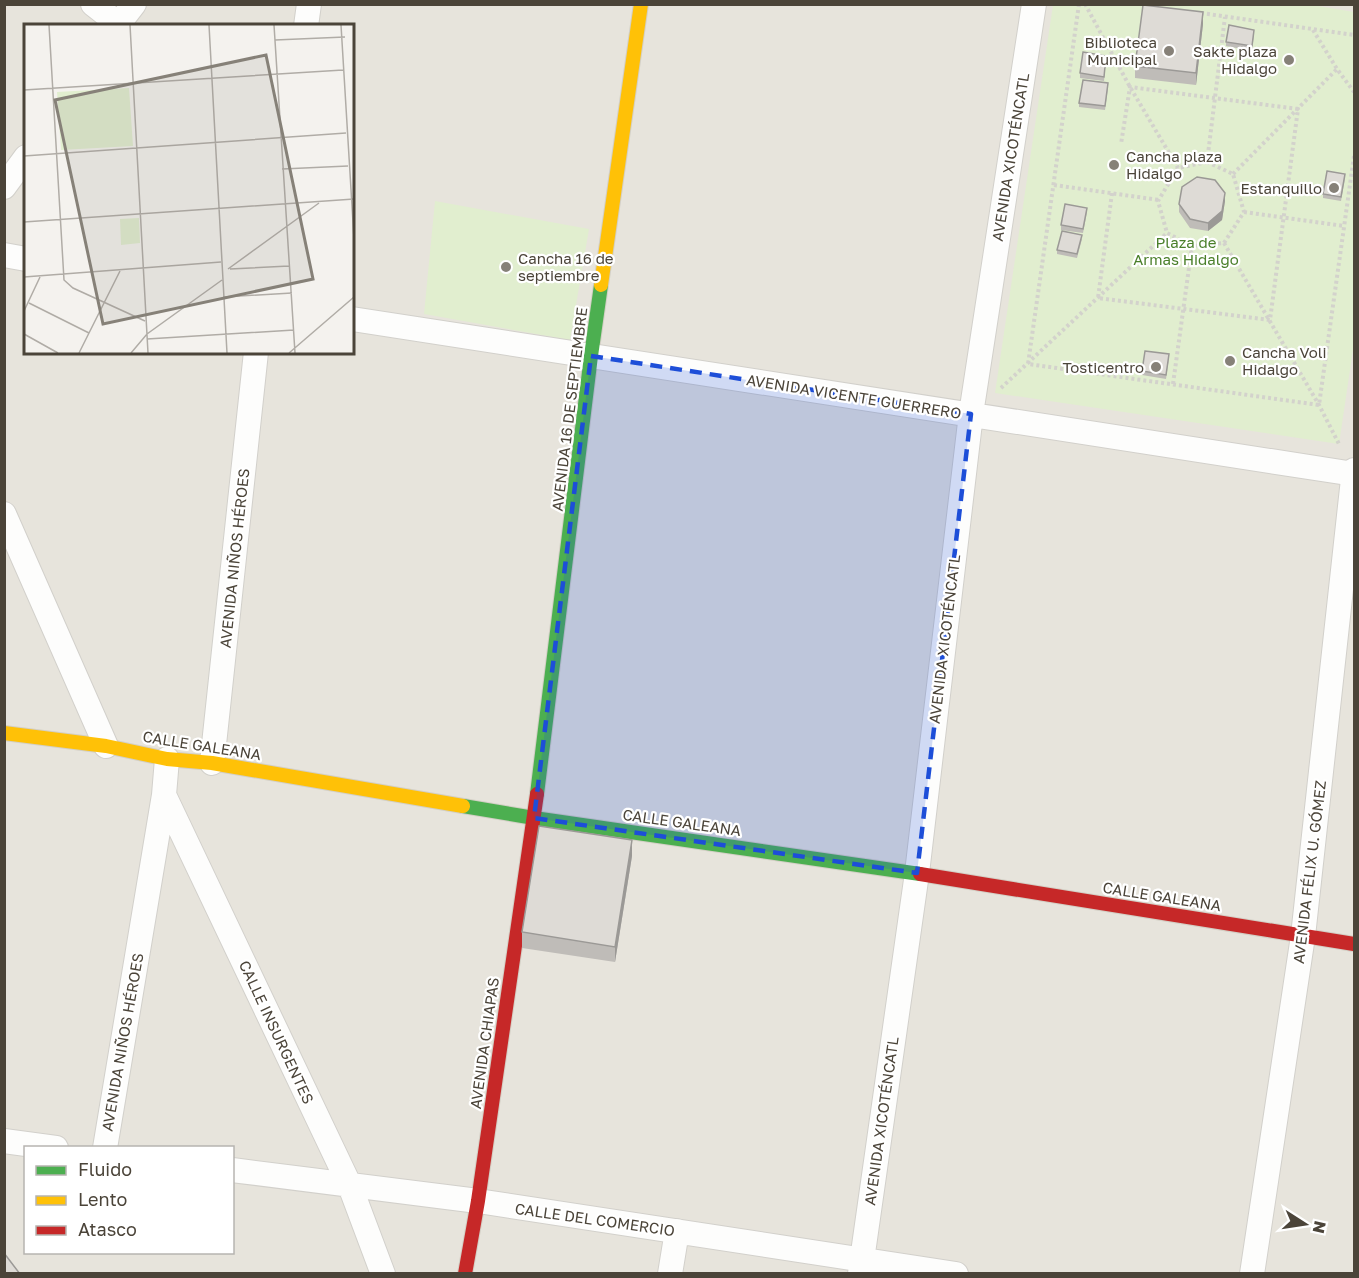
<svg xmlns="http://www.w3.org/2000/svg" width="1359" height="1278" font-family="'Golos Text',sans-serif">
  <rect width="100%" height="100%" fill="#f4f2ee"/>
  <path fill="#e7e4dc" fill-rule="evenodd" d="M5 5H1354V1273H5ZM26 26H352V352H26ZM26 1148H232V1252H26Z"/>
  <path fill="#e1eecf" d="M1306 4 1354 12V343L1339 444 995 393 1053 5Z
    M435 201 589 229 570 340 424 314Z"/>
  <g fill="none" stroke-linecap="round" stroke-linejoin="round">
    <g stroke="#d2d0cb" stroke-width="26">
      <path id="street" d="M93 4 121 26
        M117 26 134 4
        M306 26 309 4
        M4 187 26 157
        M4 255 26 259
        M352 319 1354 474
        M4 514 106 746
        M212 763 256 352
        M164 795 350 1186 383 1274
        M4 1141 56 1148
        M105 1148 164 795 167 759
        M232 1170 478 1201 956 1274
        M670 1274 677 1231
        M860 1274 917 873 971 414 1034 4
        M1252 1274 1303 936 1354 470"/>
    </g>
    <g stroke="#d3cfc5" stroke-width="16">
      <path id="fast" d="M537 794 591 356 601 285
        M463 806 534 818 920 874"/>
    </g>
    <g stroke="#d3cfc5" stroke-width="16">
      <path id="slow" d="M601 285 641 4
        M4 733 106 746 167 759 212 763 463 806"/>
    </g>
    <g stroke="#d3cfc5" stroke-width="16">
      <path id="jam" d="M920 874 1354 944
        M465 1274 478 1201 537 794"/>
    </g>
    <path stroke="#d3d2cc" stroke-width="4" stroke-dasharray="3 3" stroke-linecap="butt" d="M1079 4 1028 364 1319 405 1354 156
      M1085 4 1130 87 1178 168
      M1201 13 1354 35
      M1313 30 1337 69 1354 92
      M1207 162 1233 174 1244 212 1224 243 1192 246 1167 233 1158 201 1178 168Z
      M1207 162 1225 17
      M1233 174 1337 69
      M1054 185 1159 200
      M1112 193 1098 298 1270 320 1298 109 1130 87 1121 144
      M1244 212 1344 226
      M1224 243 1319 405 1340 446
      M1173 384 1192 246
      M1001 388 1167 233"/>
    <use href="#street" stroke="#fdfdfc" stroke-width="24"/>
    <use href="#fast" stroke="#4caf50" stroke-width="14"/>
    <use href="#slow" stroke="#ffc107" stroke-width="14"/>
    <use href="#jam" stroke="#c62828" stroke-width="14"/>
  </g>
  <path fill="#bfbcb8" d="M1203 24 1196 85 1135 78V66Z
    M1254 34 1252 51 1226 46V42Z
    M1106 60 1104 81 1080 78V73Z
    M1108 88 1105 110 1079 107V103Z
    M1345 178 1341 201 1323 198V194Z
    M1225 201 1222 220 1208 231 1190 228 1179 212V204Z
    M1087 212 1083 233 1061 230V225Z
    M1082 239 1077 258 1057 254V250Z
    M1169 358 1166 379 1142 375V371Z
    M632 856 615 962 522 948V932Z"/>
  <path fill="#9b9996" d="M1203 12V24L1196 85V73Z
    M1225 193V201L1222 220 1208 231V223Z
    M632 840V856L615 962V947Z"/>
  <path fill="#dedbd6" stroke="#9b9996" stroke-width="1.5" d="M1143 5 1203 12 1196 73 1135 66Z
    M1229 25 1254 30 1252 46 1226 42Z
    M1083 52 1106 56 1104 77 1080 73Z
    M1083 80 1108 83 1105 106 1079 103Z
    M1327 171 1345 174 1341 197 1323 194Z
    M1197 177 1215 180 1225 193 1222 211 1208 223 1190 219 1179 204 1182 187Z
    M1065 204 1087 208 1083 229 1061 225Z
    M1062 231 1082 235 1077 254 1057 250Z
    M1145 351 1169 354 1166 375 1142 371Z
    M539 826 632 840 615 947 522 932Z
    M4 1253 20 1274H4Z"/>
  <path fill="#1d4ed8" fill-opacity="0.2" stroke="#1d4ed8" stroke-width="4.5" stroke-dasharray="12 8" stroke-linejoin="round" d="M591 356 971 414 917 873 534 818Z"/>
  <g fill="#868178" stroke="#fff" stroke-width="2">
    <circle cx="1169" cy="51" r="6"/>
    <circle cx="1289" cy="60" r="6"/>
    <circle cx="1114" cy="165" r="6"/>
    <circle cx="1334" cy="188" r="6"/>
    <circle cx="506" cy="267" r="6"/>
    <circle cx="1230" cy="361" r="6"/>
    <circle cx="1156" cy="367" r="6"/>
  </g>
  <g text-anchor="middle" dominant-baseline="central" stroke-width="4.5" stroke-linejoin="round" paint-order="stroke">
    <g font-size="15" fill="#4b4439" stroke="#fff" text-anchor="end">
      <text x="1157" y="42">Biblioteca<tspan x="1157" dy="17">Municipal</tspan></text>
      <text x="1277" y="51">Sakte plaza<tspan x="1277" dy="17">Hidalgo</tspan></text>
      <text x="1126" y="156" text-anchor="start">Cancha plaza<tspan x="1126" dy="17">Hidalgo</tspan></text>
      <text x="1322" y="188">Estanquillo</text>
      <text x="518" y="258" text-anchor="start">Cancha 16 de<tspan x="518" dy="17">septiembre</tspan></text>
      <text x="1242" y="352" text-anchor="start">Cancha Voli<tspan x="1242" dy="17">Hidalgo</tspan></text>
      <text x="1144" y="367">Tosticentro</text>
    </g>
    <g font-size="15" fill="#4b4439" stroke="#fff">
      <text transform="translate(1010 157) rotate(-81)">AVENIDA XICOTÉNCATL</text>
      <text transform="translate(854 396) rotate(9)">AVENIDA VICENTE GUERRERO</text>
      <text transform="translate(569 409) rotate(-83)">AVENIDA 16 DE SEPTIEMBRE</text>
      <text transform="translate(234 558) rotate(-84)">AVENIDA NIÑOS HÉROES</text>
      <text transform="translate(944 639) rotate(-83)">AVENIDA XICOTÉNCATL</text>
      <text transform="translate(202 745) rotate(9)">CALLE GALEANA</text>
      <text transform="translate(682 822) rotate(8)">CALLE GALEANA</text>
      <text transform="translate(1309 872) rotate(-83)">AVENIDA FÉLIX U. GÓMEZ</text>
      <text transform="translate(1162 896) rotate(9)">CALLE GALEANA</text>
      <text transform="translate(277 1032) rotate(65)">CALLE INSURGENTES</text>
      <text transform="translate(122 1042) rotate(-80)">AVENIDA NIÑOS HÉROES</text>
      <text transform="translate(484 1043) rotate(-82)">AVENIDA CHIAPAS</text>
      <text transform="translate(881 1121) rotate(-82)">AVENIDA XICOTÉNCATL</text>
      <text transform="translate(595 1219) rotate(8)">CALLE DEL COMERCIO</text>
    </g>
    <g font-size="15" fill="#4a7f2a" stroke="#fff">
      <text x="1186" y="242">Plaza de<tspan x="1186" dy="17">Armas Hidalgo</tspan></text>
    </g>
  </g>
  <g transform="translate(24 24)">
    <rect width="330" height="330" fill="#f4f2ee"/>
    <path d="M105 64 109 122 37 126 33 68ZM115 194 116 219 97 221 96 195Z" fill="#e1eecf"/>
    <path fill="none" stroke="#b0aca6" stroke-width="1.5" d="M25 1 40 256 49 264 121 297M106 1 124 329M185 1 203 329M250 1 271 329M317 1 330 215M251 16 321 13M0 66 319 46M0 132 322 109M258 145 324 142M0 198 330 175M204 245 295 179M206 245 265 242M0 253 197 238M199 273 268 269M5 279 65 309M0 287 16 253M0 310 34 329M123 315 270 306M55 329 96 247M107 329 123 310 198 256M265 329 330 273"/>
    <path fill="#868178" fill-opacity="0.15" stroke="#868178" stroke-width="3" d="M242 31 289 255 79 300 31 76Z"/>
    <rect width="330" height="330" fill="none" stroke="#4b4439" stroke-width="3"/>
  </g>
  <rect width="1359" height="1278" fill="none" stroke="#4b4439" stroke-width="12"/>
  <rect x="24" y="1146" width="210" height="108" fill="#ffffff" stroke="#b7b4b0" stroke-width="1.5"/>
  <rect x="36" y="1166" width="30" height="9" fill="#4caf50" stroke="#b7b4b0" stroke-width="1.5"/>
  <text x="78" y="1176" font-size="18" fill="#4b4439">Fluido</text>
  <rect x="36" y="1196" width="30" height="9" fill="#ffc107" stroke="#b7b4b0" stroke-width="1.5"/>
  <text x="78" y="1206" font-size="18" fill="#4b4439">Lento</text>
  <rect x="36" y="1226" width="30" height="9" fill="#c62828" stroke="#b7b4b0" stroke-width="1.5"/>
  <text x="78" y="1236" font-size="18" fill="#4b4439">Atasco</text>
  <g transform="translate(1305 1224) rotate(102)" stroke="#ffffff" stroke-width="4.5" paint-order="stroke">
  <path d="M0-4.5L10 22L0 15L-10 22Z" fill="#4b4439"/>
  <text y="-9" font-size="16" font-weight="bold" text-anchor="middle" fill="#4b4439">N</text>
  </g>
</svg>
